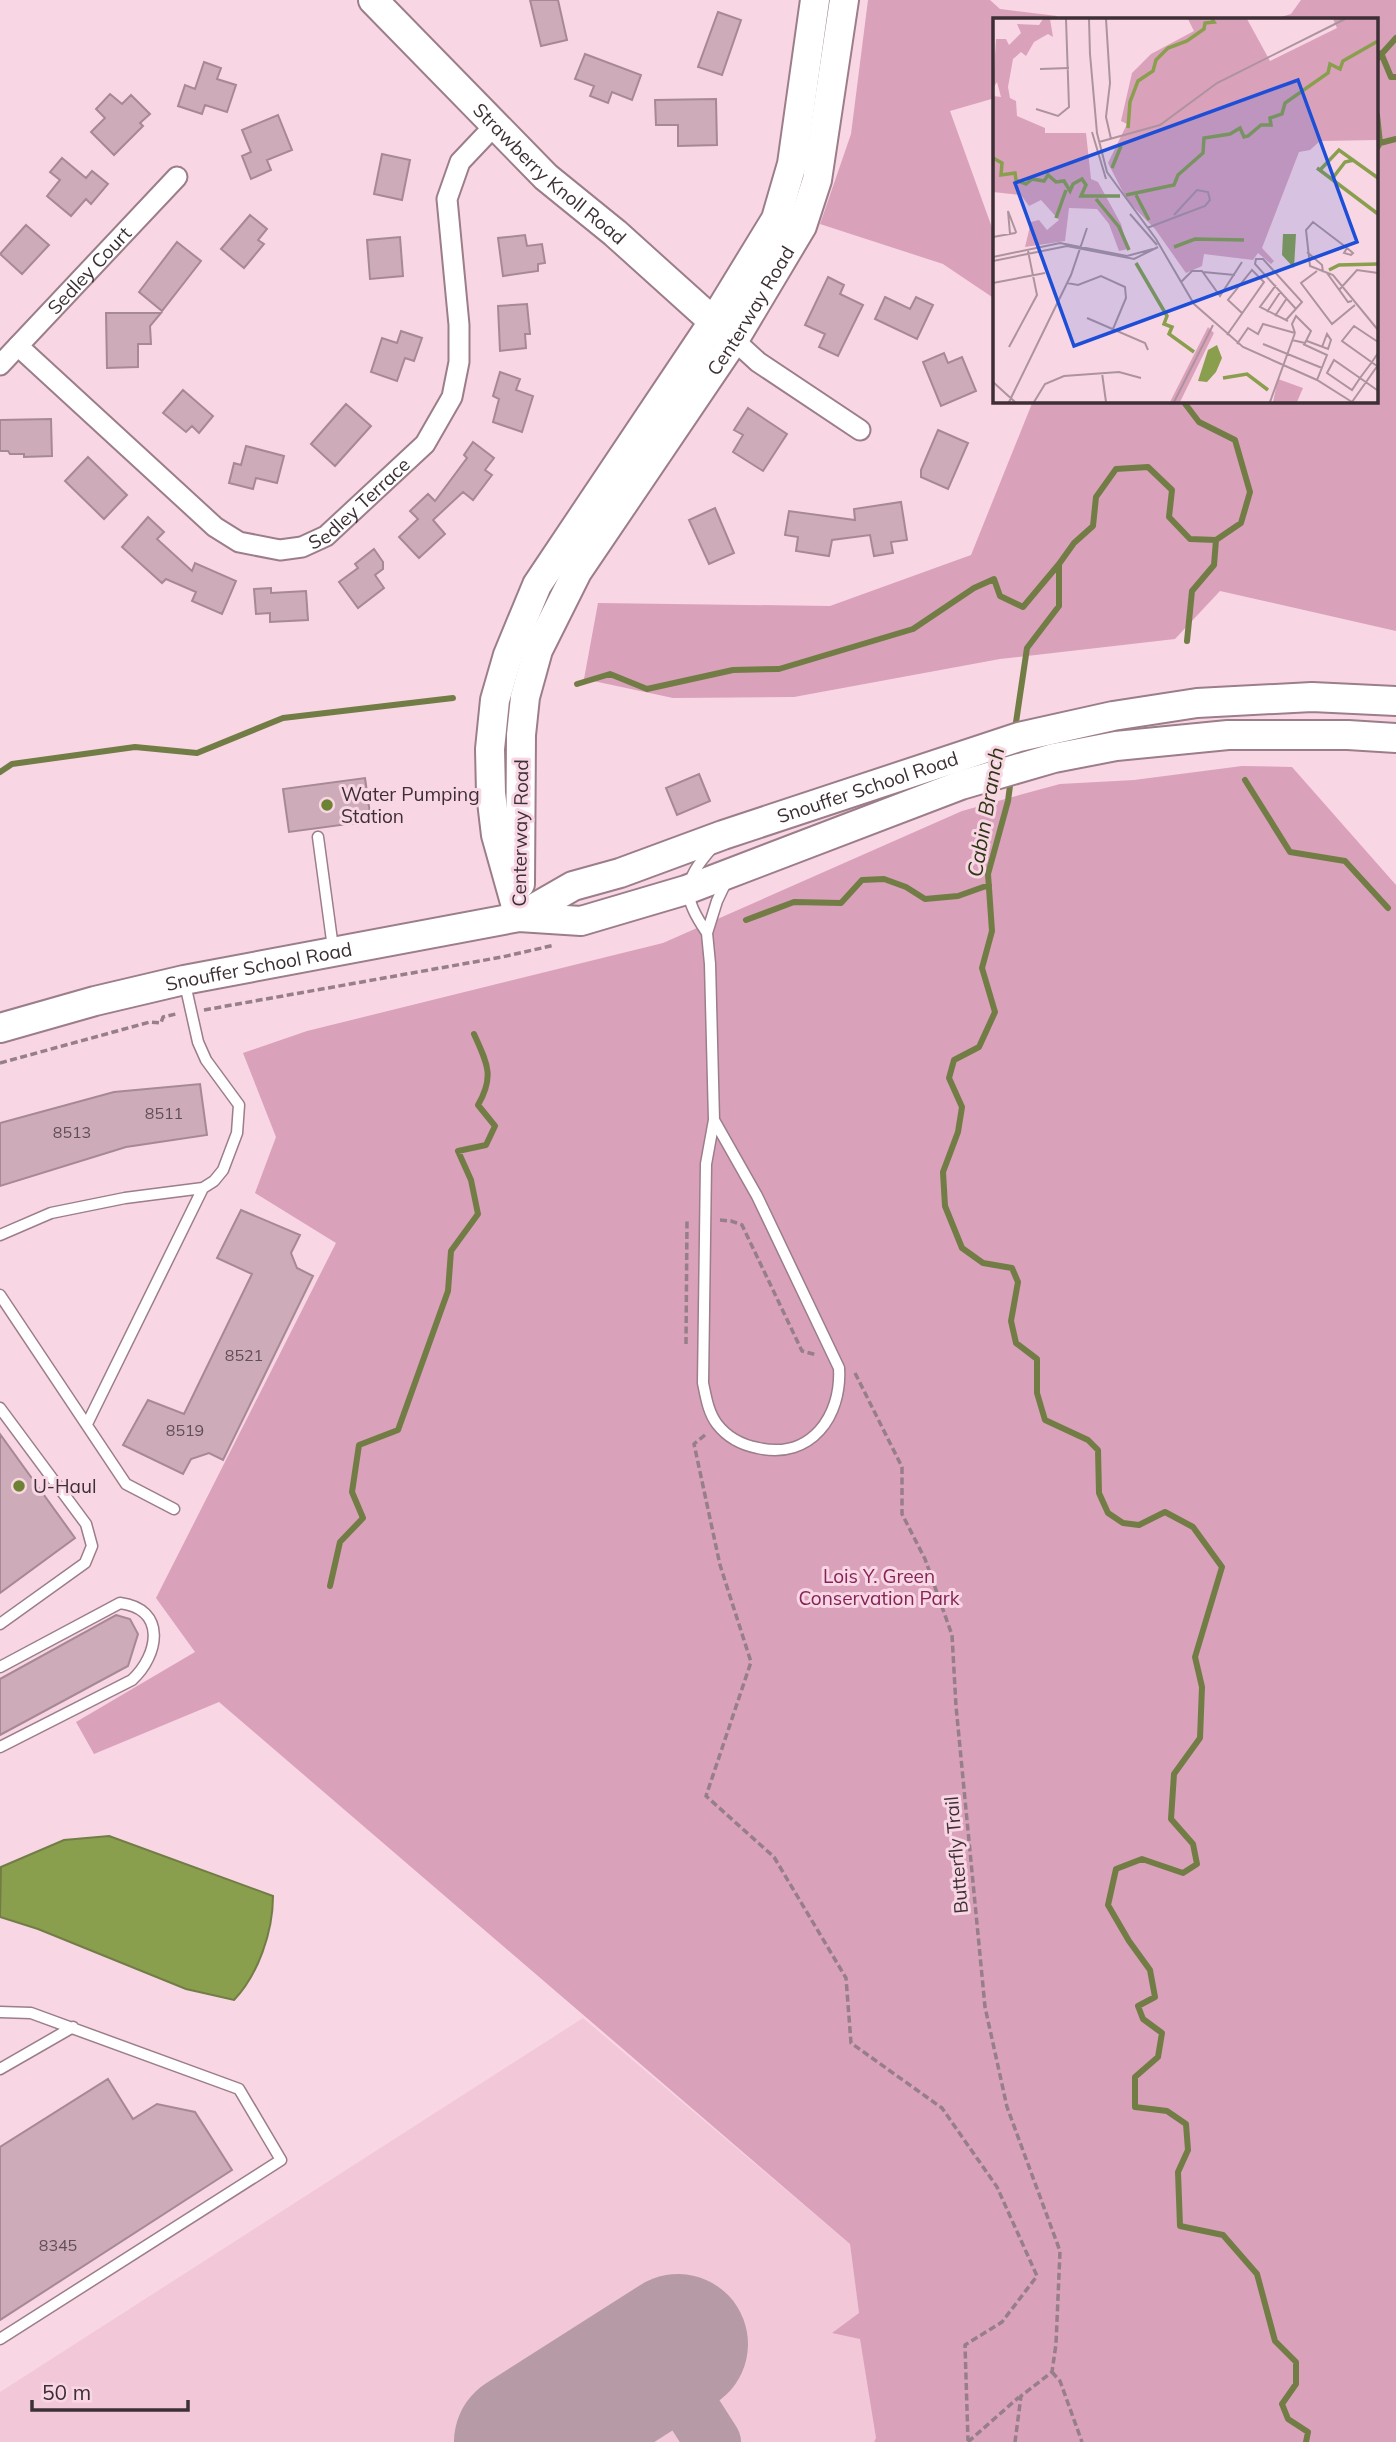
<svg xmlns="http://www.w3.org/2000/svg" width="1396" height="2442" font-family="Mulish,sans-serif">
  <rect width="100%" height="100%" fill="#f9d6e4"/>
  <path fill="#f2c8d9" d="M583 2018 850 2244 876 2438 874 2442H0V2392Z"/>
  <path fill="#daa1ba" d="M868 0H990L1000 9 1057 16 1056 19H995V98L950 111 995 236V299L943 264 820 224 851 134Z
    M1301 0H1396V631L1220 591 1175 639 1000 659 794 697 673 698 584 679 598 603 830 606 971 555 1033 401H1377V19H1274L1291 14Z
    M1242 766 1292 767 1396 885V2442H874L876 2438 860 2339 832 2333 859 2313 850 2244 219 1702 94 1754 76 1722 195 1652 156 1598 336 1243 255 1193 276 1137 243 1053 307 1031 663 943 962 811 1023 794 1060 784 1134 780Z"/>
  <path fill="#899f4e" stroke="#727d46" stroke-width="2" d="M109 1836 273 1896C273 1932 258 1975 234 2000L186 1989 38 1929 0 1917 1 1867 64 1840Z"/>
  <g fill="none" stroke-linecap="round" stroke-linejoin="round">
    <path stroke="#727d46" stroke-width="6" d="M1381 53 1391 77H1396
      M1377 59 1396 38
      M1377 115 1380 143 1377 148
      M1380 143 1396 139
      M1187 641 1192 591 1214 565 1216 540
      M577 684 610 674 647 689 733 670 779 669 913 629 974 588 994 579 1000 596 1023 607 1059 564
      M1015 729 1027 648 1059 606V564L1074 543 1093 526 1096 497 1116 469 1148 467 1172 490 1169 517 1190 539 1216 540 1241 523 1250 492 1235 440 1199 422 1183 401
      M0 772 12 764 135 747 197 753 283 718 453 698
      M1011 778 1008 801 988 874 992 931 982 968 995 1012 979 1047 954 1060 949 1078 962 1107 958 1132 943 1172 945 1206 962 1248 983 1263 1012 1268 1018 1282 1011 1321 1016 1343 1037 1359V1393L1045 1420 1088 1440 1098 1450 1099 1493 1108 1513 1123 1523 1139 1525 1165 1512 1193 1527 1222 1567 1195 1657 1202 1687 1200 1738 1174 1774 1171 1819 1193 1844 1197 1864 1183 1873 1142 1859 1116 1869 1108 1905 1129 1941 1150 1970 1155 1997 1138 2006 1143 2019 1162 2033 1158 2057 1135 2077V2107L1167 2111 1186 2124 1188 2150 1178 2172 1180 2226 1223 2235 1257 2274 1275 2341 1296 2362V2384L1282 2404 1288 2419 1308 2432 1306 2442
      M1245 780 1290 852 1345 861 1388 908
      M746 920 794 902 841 903 862 880 884 879 906 887 925 899 958 896 989 885
      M330 1586 340 1542 363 1518 352 1492 359 1445 398 1430 448 1291 451 1251 478 1214 471 1180 458 1151 486 1145 495 1126 478 1105C495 1076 487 1063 474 1034"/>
    <path stroke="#b69ba6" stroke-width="56" d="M658 2356 713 2442
      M552 2424 563 2442"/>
    <path stroke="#b69ba6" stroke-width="140" d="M524 2442 678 2344"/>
  </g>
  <path fill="#cdabb9" stroke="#a78895" stroke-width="2" d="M530 0H558L567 40 541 46Z
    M718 12 741 20 722 75 698 67Z
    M585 54 641 75 632 100 612 92 608 103 590 96 594 86 575 79Z
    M204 62 221 68 217 79 236 85 227 112 205 105 202 114 178 106 185 85 195 89Z
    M110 94 122 104 131 95 150 114 140 123 143 126 114 155 91 132 105 118 96 109Z
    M716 99 717 145 678 146V125H656L655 100Z
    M278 115 292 150 267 160 271 170 251 179 242 156 251 152 242 130Z
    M382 154 410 160 402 200 374 194Z
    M62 158 86 178 92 171 108 184 91 204 86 199 71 216 47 196 60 180 50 172Z
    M250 215 267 229 258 240 264 244 244 268 221 249Z
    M26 225 49 245 22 274 0 254Z
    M525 235 527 246 542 244 545 263 538 264V271L503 276 498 238Z
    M400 237 403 276 370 279 367 240Z
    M177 242 201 261 162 311 139 292Z
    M828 277 844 285 840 294 863 305 838 356 819 347 825 334 805 325Z
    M885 297 910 309 916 297 933 305 917 339 875 319Z
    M527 304 530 334H525L526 348 500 351 498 306Z
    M106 313H161L150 326 151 344H138V367L107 368Z
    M401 331 422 338 414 361 405 358 397 381 371 372 382 338 397 343Z
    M944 353 948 363 962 357 976 391 941 406 923 362Z
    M500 372 520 379 516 390 533 396 522 432 493 422 499 399 493 396Z
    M183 390 213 416 199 433 192 426 186 432 163 413Z
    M346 404 371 426 335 466 311 444Z
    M748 408 787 434 763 471 733 452 743 435 734 430Z
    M51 419 52 456 24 457V454H10L8 451H0V420Z
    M938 430 968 443 948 489 921 477V470Z
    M473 442 494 458 485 470 492 475 473 500 463 492 433 520 445 534 419 558 399 537 418 519 410 511 428 494 435 501 467 458 464 455Z
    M246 446 284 456 277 483 256 478 253 489 229 483 234 463 241 465Z
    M88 457 127 495 104 519 65 481Z
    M901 502 907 540 891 542 893 553 874 556 870 535 832 540 829 556 796 551 798 537 785 535 789 511 855 520 854 509Z
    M715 508 734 553 709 564 689 520Z
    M148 517 164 532 157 539 192 571 195 563 236 581 222 614 192 601 196 592 166 579 162 583 122 547Z
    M374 549 383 562V569L375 575 384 588 358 608 339 582 358 568 355 564Z
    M271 588V593L306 591 308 620 270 622V613L256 614 254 589Z
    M699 774 710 801 677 815 666 788Z
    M365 778 371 821 289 832 283 789Z
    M200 1084 207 1135 126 1147 0 1186V1123L114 1092Z
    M241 1210 300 1235 291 1253 297 1268 313 1276 223 1460 209 1453 191 1459 183 1474 123 1445 148 1400 184 1414 252 1274 217 1258Z
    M0 1434 75 1538 0 1593Z
    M116 1615 130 1619 138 1634 128 1666 0 1735V1679Z
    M108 2079 133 2119 157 2104 195 2112 232 2170 0 2320V2147Z"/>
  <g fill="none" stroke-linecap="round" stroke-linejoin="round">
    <g stroke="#9c7d8a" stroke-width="13">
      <path id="lane" d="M318 837 333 948
        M707 933C682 896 682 882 712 848
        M714 1120 757 1196 839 1368C842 1416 811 1460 758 1448 742 1445 727 1437 717 1424 708 1412 706 1397 703 1383L706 1164 714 1120 710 964 707 933 717 901 727 880
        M0 1235 51 1213 125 1198 203 1188 214 1181 223 1170 237 1133 239 1105 206 1060 198 1042 185 984
        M0 1295 126 1484 174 1509
        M0 1408 86 1524 92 1546 85 1563 0 1624
        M87 1424 203 1188
        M0 1667 120 1603C167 1609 159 1655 132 1680L0 1747
        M0 2012 31 2013 239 2089 281 2160 0 2339
        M0 2069 73 2027"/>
    </g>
    <g stroke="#9c7d8a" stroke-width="23">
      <g id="street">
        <path d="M734 340 758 362 860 430"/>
        <path id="s1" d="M18 346 215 527 239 542 280 550 302 547 326 536 425 444 452 397 459 362V325L447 199 460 162 495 125"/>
        <path id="s2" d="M0 365 177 177"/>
      </g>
    </g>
    <g stroke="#9c7d8a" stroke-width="32">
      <g id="secondary">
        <path id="s3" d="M373 0 546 177 615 233 726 333"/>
        <path id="s4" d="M520 884 521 735 525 697 538 650 577 572 734 340 802 226 817 180 844 0"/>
        <path d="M519 917 496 835 491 793 490 749 495 700 508 655 537 585 713 322 776 219 792 164 815 0"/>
        <path id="s5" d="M519 917 573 886 620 873 723 835 1019 737 1113 716 1197 703 1312 697 1396 701"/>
        <path id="s6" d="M0 1028 95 1001 184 980 519 917 581 921 686 890 961 785 1054 758 1116 746 1228 735H1348L1396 738"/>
      </g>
    </g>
    <path stroke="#967f89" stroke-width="3.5" stroke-dasharray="7 3.5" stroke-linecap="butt" d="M204 1010 502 957 555 945
      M0 1063 150 1022 161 1023 163 1017 176 1014
      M720 1220 731 1221 742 1225 802 1351 817 1355
      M686 1344 687 1221
      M855 1373 902 1467V1514L925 1559 952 1635 956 1706 985 2007 1007 2107 1060 2251 1056 2344 1052 2372 1021 2396 1015 2442
      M705 1435 694 1444 720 1565 751 1662 706 1796 774 1857 846 1978 851 2043 942 2108 997 2187 1037 2276 1002 2322 965 2345 968 2441
      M1052 2372 1060 2381 1082 2442
      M968 2442 1019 2397"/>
    <use href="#lane" stroke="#fff" stroke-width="10"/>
    <use href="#street" stroke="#fff" stroke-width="19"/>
    <use href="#secondary" stroke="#fff" stroke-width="28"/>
  </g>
  <g fill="#6e8233" stroke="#f9d6e4" stroke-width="2.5">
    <circle cx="327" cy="805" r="7"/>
    <circle cx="19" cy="1486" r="7"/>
  </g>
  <g text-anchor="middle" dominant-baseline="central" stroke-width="6" stroke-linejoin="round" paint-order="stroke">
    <g font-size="16" fill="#604e56">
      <text x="164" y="1113">8511</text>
      <text x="72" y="1132">8513</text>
      <text x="244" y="1355">8521</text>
      <text x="185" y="1430">8519</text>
      <text x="58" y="2245">8345</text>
    </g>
    <g font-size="19" fill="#3c2f35" stroke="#f9d6e4">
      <text stroke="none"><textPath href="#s3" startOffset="248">Strawberry Knoll Road</textPath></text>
      <text stroke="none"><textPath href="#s2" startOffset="130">Sedley Court</textPath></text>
      <text stroke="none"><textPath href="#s4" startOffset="637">Centerway Road</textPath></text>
      <text stroke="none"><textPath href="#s1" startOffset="432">Sedley Terrace</textPath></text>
      <text stroke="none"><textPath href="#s5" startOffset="373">Snouffer School Road</textPath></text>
      <text transform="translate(520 833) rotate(-89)">Centerway Road</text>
      <text stroke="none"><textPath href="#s6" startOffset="266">Snouffer School Road</textPath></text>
      <text transform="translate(956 1855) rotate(-95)">Butterfly Trail</text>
    </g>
    <g font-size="19" fill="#3c2f35" stroke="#f9d6e4" text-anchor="start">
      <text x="341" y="794">Water Pumping<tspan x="341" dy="22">Station</tspan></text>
      <text x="33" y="1486">U-Haul</text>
    </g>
    <g font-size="19" fill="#842357" stroke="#f9d6e4">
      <text x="879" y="1576">Lois Y. Green<tspan x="879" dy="22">Conservation Park</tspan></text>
    </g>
    <g font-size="21" font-style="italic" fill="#2d3613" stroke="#f9d6e4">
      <text transform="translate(985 812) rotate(-80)">Cabin Branch</text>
    </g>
  </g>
  <g transform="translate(993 18)">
    <rect width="385" height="385" fill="#f9d6e4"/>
    <path d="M50 1H57L60 19 55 16 41 24 33 38 28 34 20 41 15 69 17 80 23 83 24 98 52 110V115H93L98 161 105 164 128 206 135 231 126 233 116 206 104 191 76 190 72 223 32 229 38 204 46 202 54 212 66 202 48 182 36 188 28 177 0 174V78L8 79 4 64 0 70 3 21H13L16 27 28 15 24 6 46 7ZM195 1H254L277 43 344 10 340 1H385V122L327 123 317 132 306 134 269 230 281 243 278 246 265 235 260 242 211 236 209 248 193 255 162 211 134 182 115 145 134 106 128 103 139 55 158 36 201 13ZM215 309 221 315 187 384H177ZM285 361 310 370 304 384H280Z" fill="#daa1ba"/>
    <path d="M290 216H303L301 250 289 237ZM224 327 229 340 223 354 214 364 205 363 215 332Z" fill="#899f4e"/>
    <path fill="none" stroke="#899f4e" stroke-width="3.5" d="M135 110 137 84 145 63 160 53 163 42 175 30 194 23 211 11 212 5 221 4 219 1M0 140 9 145 8 157 22 155 23 162 33 166 39 161 51 163 55 157 63 164 71 163 77 173 80 166 89 161 93 167 88 178H127M119 150 128 128M324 150 385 196M327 152 346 132 385 160M339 161 352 144 361 142M133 177 181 167 185 157 210 135 211 120 237 116 247 110 251 119 255 118 268 107H278L277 100 289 96 292 85 335 55 337 46 347 51 350 43 385 23M143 177 156 202M103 181 126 209 136 232M63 200 73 172M181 229 202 221 251 222M143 245 174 298 171 306 179 309 176 316 201 334M336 252 346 247 385 246M230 360 254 356 275 372"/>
    <path fill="none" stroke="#ad939e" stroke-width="2" d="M96 1 97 37M113 1 117 65 113 99 118 121M97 36 104 115 114 154 163 221 201 286 250 329 324 362 359 384M47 51 76 50M43 91 65 98 76 89 73 1M99 114 113 161M106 124 167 107 224 65 352 1M137 196 164 227M154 210 212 188 217 182 215 174 204 172 181 197M0 219 22 215 23 214 15 193 17 216M354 230 351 235 358 237 360 235 354 230 320 204 313 212 317 248 340 257 385 312M314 234 329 247 330 254M0 239 67 225 134 238 160 231M0 243 74 228 141 241 165 229M324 253 308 265 339 306 362 287M210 254 242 257M334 255 355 284 359 283M188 264 199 253H209L227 278 249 244M0 265 52 255M74 265 85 267 108 258 132 269 133 280 120 311M283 267 267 289 295 303M346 272 364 252 385 255M274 294 288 273M282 298 294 280M94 300 152 325 155 332M293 302 309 284 270 241H263L262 246 303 291M234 317 271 264 259 252 235 282 249 295M299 322 312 325 318 313 303 298 299 306 302 315M314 323 335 331 338 322 334 316 329 329M244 326 255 310 265 316 270 306 302 315M270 326 329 350M310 326 334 337 324 362M16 329 44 277 35 233M384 348 349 323 361 308 385 324M109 355 113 384M0 364 22 384M384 372 367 360 341 342 334 355 359 372 367 360 379 344 385 335M16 384 78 257 94 210M41 384 52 366 71 358 126 354 148 360M181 384 220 307M277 384 302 315M359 384 385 347"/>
    <path fill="#1d4ed8" fill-opacity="0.15" stroke="#1d4ed8" stroke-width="3.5" d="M305 62 364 224 81 328 22 165Z"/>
    <rect width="385" height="385" fill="none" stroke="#3c2f35" stroke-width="3.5"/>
  </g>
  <path d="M32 2400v10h156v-10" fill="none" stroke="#3c2f35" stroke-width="3.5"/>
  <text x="42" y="2400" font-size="21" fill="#3c2f35" stroke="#f9d6e4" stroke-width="5" paint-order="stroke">50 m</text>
</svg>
